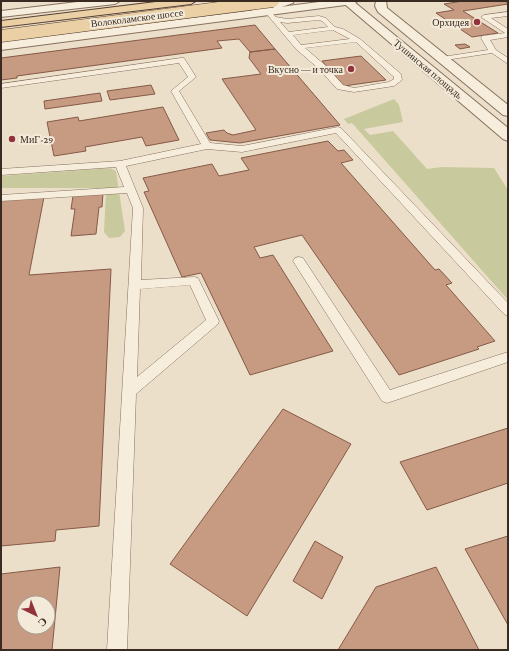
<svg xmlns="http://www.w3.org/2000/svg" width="509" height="651" font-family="'Crimson Pro',serif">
  <rect width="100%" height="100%" fill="#ecdfc9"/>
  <path fill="#c8ca9e" d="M394 99 399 105 403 122 364 129 370 135 393 131 427 169 442 167 494 168 508 190V300L352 123 348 124 344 119Z
    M110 168 116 171 125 231 120 237 109 238 104 232 106 191 99 188H1V176Z"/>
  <path fill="#c79a82" stroke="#855a47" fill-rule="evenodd" d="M463 1H505L508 3V4L463 11 498 33 472 37 436 13 454 10 444 4Z
    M255 25 275 49 250 52 239 39 217 41 222 48 17 76V78L1 80V58Z
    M465 44 470 47 460 49 455 45Z
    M275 49 340 125 240 143 210 140 206 133 224 130 227 133 233 135 256 130 222 79 261 74 249 58 250 52Z
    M361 56 386 80 344 86 322 61Z
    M151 85 155 94 110 100 107 91Z
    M100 93 102 101 45 109 44 101Z
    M163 107 179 140 146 146 142 137 85 147 86 151 54 156 47 122 78 117 79 121Z
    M328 141 338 151 344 150 353 160 341 163 435 270 439 269 452 283 446 285 495 341 477 347 479 349 399 375 302 235 254 247 260 258 273 255 333 351 250 375 201 273 182 277 144 192 149 191 143 178 212 164 219 176 249 170 241 158Z
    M103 193 102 207H99L96 234 71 236 75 209H71L73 196Z
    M44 197 29 275 111 269 99 526 56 530 55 541 1 546V200Z
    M283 409 351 444 247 616 170 564Z
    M508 428V483L427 510 400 462Z
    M508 536V625L465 549Z
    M315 541 343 557 322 599 293 581Z
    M60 567 52 650H1V574ZM24 603H48V627H24Z
    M436 567 479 650H338L376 587Z"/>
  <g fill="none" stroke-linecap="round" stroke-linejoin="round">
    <g stroke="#87715f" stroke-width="1">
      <path id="service" d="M265 10H269L276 17 287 19 319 16 326 18 335 27 343 29 360 39 401 74 402 80 394 86 354 92 337 89 320 70 296 49 265 12ZM319 20 322 21 328 27 289 32 280 22 287 23ZM333 30 350 39 301 45 293 35ZM356 42 394 77V79L389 82 354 88 343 85 326 66 305 48Z
        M508 12V16L491 18 508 29V37L490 40 496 50 508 58V64L492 53 439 61V57H442L488 50 481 38 482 36 505 33 481 17 484 15Z
        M181 58H184L196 77 179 91 210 143 242 146 338 127 341 128 508 303V316L504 314 336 133 242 152 207 149 126 166 143 208 141 280 194 277 198 278 219 321 218 324 136 394 127 650H107L133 208 127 193 1 201V195L124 187 116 167 1 175V169L120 161 201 144 171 91 188 77 179 63 1 88V84ZM190 285 206 320 137 377 140 289Z
        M299 257 303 258 390 390 508 352V362L387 403 382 401 293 261 295 258Z"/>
    </g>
    <g stroke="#87715f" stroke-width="2">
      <path id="minor" d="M279 1H294L293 3 259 15 255 16 249 13 251 11Z
        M341 1H353L508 128V141L503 139Z
        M376 1H386L387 8 508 105V116L503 115 378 12 375 6Z"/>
    </g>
    <g stroke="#87715f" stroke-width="2">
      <path id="tertiary" d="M86 1H120L115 4 1 17V11Z
        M327 1H358L353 4 1 50V42Z"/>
    </g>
    <g stroke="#564033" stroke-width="2">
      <path id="primary" d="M164 1H196L191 4 1 27V21Z"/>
    </g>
    <use href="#service" fill="#f7eddc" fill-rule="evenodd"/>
    <use href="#minor" fill="#f7eddc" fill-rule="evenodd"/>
    <use href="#tertiary" fill="#f7eddc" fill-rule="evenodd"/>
    <use href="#primary" fill="#ecd0a5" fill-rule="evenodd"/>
    <g stroke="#564033" stroke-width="13" stroke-linecap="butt">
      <path id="primary-bridge" d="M1 36 273 1"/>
    </g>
    <use href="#primary-bridge" stroke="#ecd0a5" stroke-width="12"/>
  </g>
  <g fill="#92333b" stroke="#f4ead9" stroke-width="1.5">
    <circle cx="477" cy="22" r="4"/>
    <circle cx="351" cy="69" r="4"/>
    <circle cx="12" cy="139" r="4"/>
  </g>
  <g text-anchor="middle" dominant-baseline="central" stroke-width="4" stroke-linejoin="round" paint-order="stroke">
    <g font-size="10" fill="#392b21" stroke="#f4ead9">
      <text transform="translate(137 18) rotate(-7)">Волоколамское шоссе</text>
      <text transform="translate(428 69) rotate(40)">Тушинская площадь</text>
    </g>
    <g font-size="10" fill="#392b21" stroke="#f4ead9" text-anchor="end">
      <text x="469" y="22">Орхидея</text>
      <text x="343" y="69">Вкусно — и точка</text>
      <text x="20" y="139" text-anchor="start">МиГ-29</text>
    </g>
  </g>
  <rect width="509" height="651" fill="none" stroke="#392b21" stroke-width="4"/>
  <g transform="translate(36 615) rotate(137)"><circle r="19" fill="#f4ead9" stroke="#a99e8f"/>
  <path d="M0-3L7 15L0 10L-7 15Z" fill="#92333b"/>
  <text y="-6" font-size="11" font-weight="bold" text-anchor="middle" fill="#392b21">С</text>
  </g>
</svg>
